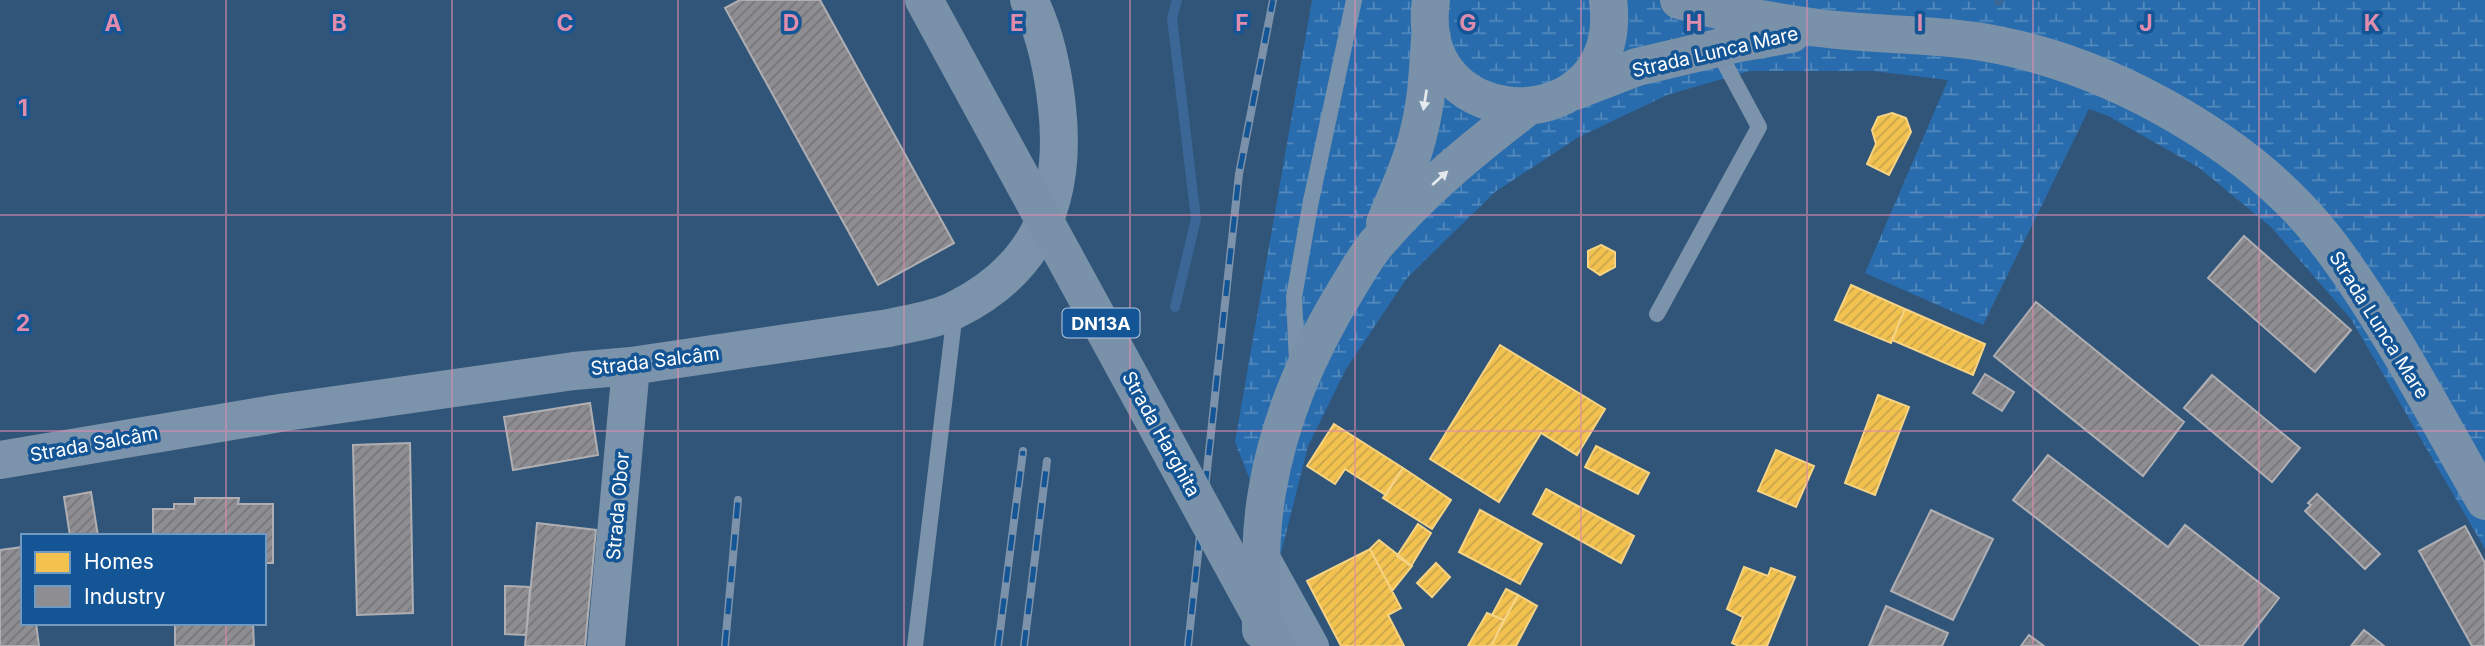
<svg xmlns="http://www.w3.org/2000/svg" width="2485" height="646" font-family="Inter,sans-serif">
  <defs>
    <pattern id="wetland-marsh" width="20" height="14" patternUnits="userSpaceOnUse" patternTransform="scale(1.75)"><rect width="20" height="14" fill="#286cad"/><path d="M1 5h8M5 5V1M11 12h8M15 12V8" fill="none" stroke="#5389bd"/></pattern>
    <pattern id="homes-hatch" width="6" height="6" patternUnits="userSpaceOnUse" patternTransform="scale(1.75)"><rect width="6" height="6" fill="#f2c14e"/><path d="M-1 1l2-2M0 6l6-6M5 7l2-2" fill="none" stroke="#c8a44e"/></pattern>
    <pattern id="industry-hatch" width="6" height="6" patternUnits="userSpaceOnUse" patternTransform="scale(1.75)"><rect width="6" height="6" fill="#8d8d92"/><path d="M-1 1l2-2M0 6l6-6M5 7l2-2" fill="none" stroke="#76767a"/></pattern>
  </defs>
  <rect width="100%" height="100%" fill="#315579"/>
  <path fill="url(#wetland-marsh)" d="M1312 0H2485V549L2351 319 2271 227 2198 167 2108 116 2089 109 1983 325 1865 273 1948 80 1873 71H1750L1667 95 1577 138 1495 192 1407 278 1346 369 1308 446 1280 557 1235 442Z"/>
  <path fill="url(#homes-hatch)" stroke="#f6d483" stroke-width="2" d="M1892 113 1906 118 1911 132 1889 175 1867 164 1876 144 1872 130 1878 117Z
    M1601 245 1615 252V267L1600 275 1588 267V251Z
    M1851 285 1905 309 1891 343 1835 320Z
    M1905 309 1985 344 1973 375 1892 340Z
    M1500 345 1605 409 1577 455 1541 433 1499 502 1430 459Z
    M1878 395 1909 407 1875 495 1845 483Z
    M1334 424 1403 468 1386 495 1345 469 1335 484 1307 466Z
    M1596 446 1649 473 1638 494 1585 467Z
    M1776 450 1814 466 1796 507 1758 491Z
    M1403 468 1451 500 1432 529 1383 498Z
    M1546 489 1634 536 1621 563 1533 514Z
    M1480 510 1542 544 1520 584 1459 552Z
    M1418 524 1431 533 1411 566 1397 556Z
    M1379 540 1412 566 1392 591 1370 549Z
    M1370 549 1401 608 1388 615 1404 646H1341L1307 581Z
    M1436 563 1450 577 1432 597 1417 583Z
    M1744 567 1768 576 1771 568 1795 577 1767 646H1739L1732 643 1743 617 1727 609Z
    M1506 589 1518 595 1504 620 1492 615Z
    M1518 595 1537 606 1516 646H1491Z
    M1487 613 1504 620 1491 646H1468Z"/>
  <path fill="url(#industry-hatch)" stroke="#afafb3" stroke-width="2" d="M740 0H820L954 243 878 285 725 8Z
    M2244 236 2351 330 2315 372 2208 278Z
    M2036 302 2184 422 2143 476 1994 356Z
    M1985 374 2014 392 2002 411 1973 393Z
    M2212 375 2300 448 2272 482 2184 408Z
    M590 403 598 455 513 470 504 417Z
    M410 443 413 613 357 615 353 445Z
    M2048 455 2168 547 2185 525 2279 598 2242 646H2201L2013 500Z
    M91 492 98 536H70L64 497Z
    M2317 494 2380 554 2365 569 2305 511 2311 505 2308 503Z
    M195 498H239L238 504H273V563H264V536H153V509H174V504H195Z
    M1931 510 1993 539 1953 620 1891 591Z
    M537 523 596 530 585 646H525Z
    M2465 526 2485 563V646H2472L2419 551Z
    M23 547V623H36L39 646H0V550Z
    M505 586 530 587 526 635 505 634Z
    M1886 606 1948 633 1942 646H1869Z
    M175 623H253L254 646H175Z
    M2364 630 2384 646H2351Z
    M2029 635 2044 646H2021Z"/>
  <g fill="none" stroke-linecap="round" stroke-linejoin="round">
    <path stroke="#3a6795" stroke-width="10" d="M1999 0V1
      M1175 307 1196 219 1172 18 1177 0"/>
    <path stroke="#7b93ab" stroke-width="16" d="M1657 314 1759 127 1717 49
      M1297 362 1294 297 1311 201 1354 0
      M915 646 955 312"/>
    <path stroke="#7b93ab" stroke-width="32" d="M1261 552 1313 646"/>
    <path stroke="#7b93ab" stroke-width="38" d="M0 460 286 412 574 371 631 366 889 328C911 323 935 320 955 310 1040 268 1067 198 1057 107 1053 71 1046 34 1029 0
      M606 646 631 366"/>
    <path stroke="#7991a9" stroke-width="38" d="M1431 0C1411 140 1627 143 1608 0
      M1679 0C1725 13 1771 22 1819 28 1880 36 1942 33 2003 46 2118 70 2252 145 2325 239 2385 317 2435 415 2485 501
      M1572 92 1637 67 1739 43 1791 34
      M1385 223C1397 193 1412 163 1419 131 1427 100 1428 70 1430 38
      M1261 630C1261 584 1259 538 1267 492 1279 419 1309 350 1348 287 1357 272 1366 256 1377 243 1421 191 1473 149 1526 108"/>
    <g stroke="#7c92aa" stroke-width="8">
      <path id="rail" d="M725 646 738 500
        M998 646 1023 451
        M1024 646 1047 461
        M1188 646 1239 174 1273 0"/>
    </g>
    <use href="#rail" stroke="#145596" stroke-width="5" stroke-dasharray="16" stroke-linecap="butt"/>
    <path stroke="#7991a9" stroke-width="38" d="M924 0 1277 646"/>
  </g>
  <defs><path id="oneway-solid" d="M-6-.8H1V-3.2L6.5 0L1 3.2V.8H-6Z" transform="scale(1.75)"/></defs>
  <g fill="#e4e9ee">
    <use href="#oneway-solid" transform="translate(1425 100) rotate(99)"/>
    <use href="#oneway-solid" transform="translate(1440 178) rotate(-42)"/>
  </g>
  <path fill="none" stroke="#e08cad" stroke-width="2" stroke-opacity="0.55" d="M226 0V536M452 0V646M678 0V646M904 0V646M1130 0V646M1355 0V646M1581 0V646M1807 0V646M2033 0V646M2259 0V646M0 215H2485M0 431H2485M226 623V646"/>
  <g text-anchor="middle" dominant-baseline="central" stroke-width="7" stroke-linejoin="round" paint-order="stroke">
    <rect fill="#145596" stroke="#b8cce0" stroke-width="2" x="1062.5" y="308.5" width="77" height="29" rx="5"/>
    <g font-size="18" font-weight="bold" fill="#fff">
      <text x="1101" y="323">DN13A</text>
    </g>
    <g font-size="19" fill="#fff" stroke="#145596">
      <text transform="translate(1715 52) rotate(-13)">Strada Lunca Mare</text>
      <text transform="translate(2379 325) rotate(58)">Strada Lunca Mare</text>
      <text transform="translate(655 361) rotate(-7)">Strada Salcâm</text>
      <text transform="translate(1161 434) rotate(61)">Strada Harghita</text>
      <text transform="translate(94 444) rotate(-10)">Strada Salcâm</text>
      <text transform="translate(618 506) rotate(-85)">Strada Obor</text>
    </g>
  </g>
  <g font-size="23" text-anchor="middle" font-weight="bold" fill="#e08cad" stroke="#145596" stroke-width="7" stroke-linejoin="round" paint-order="stroke">
    <text x="113" y="31">A</text>
    <text x="339" y="31">B</text>
    <text x="565" y="31">C</text>
    <text x="791" y="31">D</text>
    <text x="1017" y="31">E</text>
    <text x="1242" y="31">F</text>
    <text x="1468" y="31">G</text>
    <text x="1694" y="31">H</text>
    <text x="1920" y="31">I</text>
    <text x="2146" y="31">J</text>
    <text x="2372" y="31">K</text>
    <text x="23" y="116">1</text>
    <text x="23" y="331">2</text>
  </g>
  <rect x="21" y="534" width="245" height="91" fill="#145596" stroke="#7299c0" stroke-width="2"/>
  <rect x="35" y="552" width="35" height="21" fill="#f2c14e" stroke="#7299c0" stroke-width="2"/>
  <text x="84" y="569" font-size="21" fill="#ffffff">Homes</text>
  <rect x="35" y="586" width="35" height="21" fill="#8d8d92" stroke="#7299c0" stroke-width="2"/>
  <text x="84" y="604" font-size="21" fill="#ffffff">Industry</text>
</svg>
